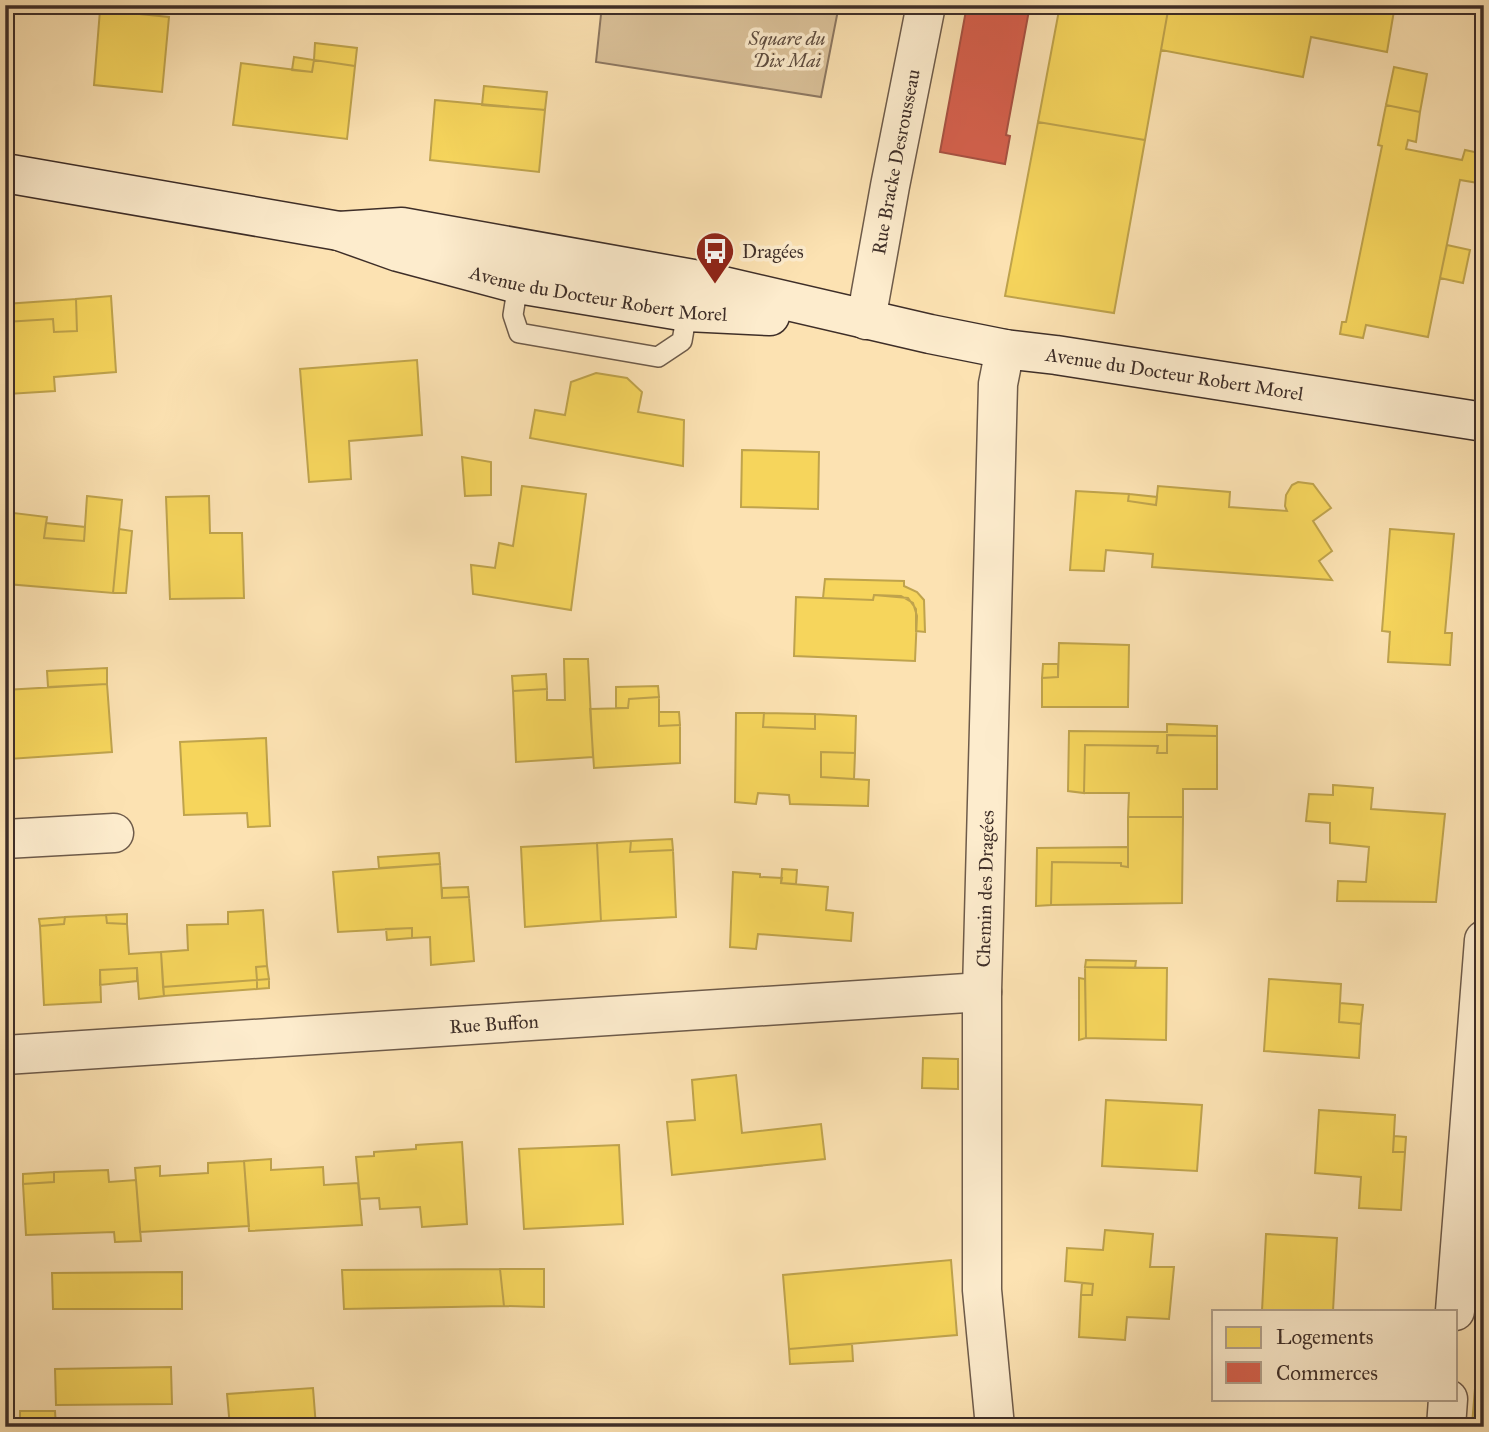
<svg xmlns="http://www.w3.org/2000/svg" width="1489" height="1432" font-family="'IM FELL Great Primer',serif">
  <rect width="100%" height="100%" fill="#fce2b2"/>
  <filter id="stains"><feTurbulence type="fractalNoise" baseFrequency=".00286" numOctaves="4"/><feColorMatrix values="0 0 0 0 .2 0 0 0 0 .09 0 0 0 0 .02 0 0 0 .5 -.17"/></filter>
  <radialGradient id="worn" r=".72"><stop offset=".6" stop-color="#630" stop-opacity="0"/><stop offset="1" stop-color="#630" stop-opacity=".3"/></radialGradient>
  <path fill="#dcc39b" stroke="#8d7862" stroke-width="2" d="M602 5H839L821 97 596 62Z"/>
  <path fill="#f6d55c" stroke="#bfa34c" stroke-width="2" d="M1060 5H1169L1145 140 1038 122Z
    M1169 5H1395L1387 52 1311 37 1303 77 1161 50Z
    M100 10 169 17 162 92 94 85Z
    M315 43 357 48 355 66 314 60Z
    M294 57 314 60 312 72 292 70Z
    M314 60 355 66 347 139 233 125 241 63 312 72Z
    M1394 67 1427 74 1420 112 1386 105Z
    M484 86 547 92 545 110 482 105Z
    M435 100 545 110 539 172 430 160Z
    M1386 105 1420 112 1416 142 1408 140 1406 149 1462 160 1465 150 1484 154V184L1460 180 1428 337 1366 325 1363 338 1340 334 1342 322H1346L1382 146 1378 145Z
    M1038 122 1145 140 1114 313 1005 296Z
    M1447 245 1470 250 1463 283 1440 278Z
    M111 296 116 372 54 377 55 391 8 394 5 322 53 319 54 332 77 331 76 299Z
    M76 299 77 331 54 332 53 319 5 322V304Z
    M417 360 422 435 349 441 351 479 309 482 300 369Z
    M596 373 627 378 642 392 638 412 684 420 683 466 530 438 535 410 565 415 571 382Z
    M742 450 819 452 818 509 741 507Z
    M462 457 491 462V495L465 496Z
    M1298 482 1313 484 1331 508 1313 521 1332 551 1319 561 1332 580 1152 567 1153 554 1106 550 1104 571 1070 570 1076 491 1129 494 1128 501 1156 505 1158 486 1230 492 1229 507 1287 511 1285 506 1286 495 1292 485Z
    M522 486 586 494 571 610 473 594 471 565 495 568 499 543 513 546Z
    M1129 494 1157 497 1156 505 1128 501Z
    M87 496 122 500 113 593 7 584 14 513 47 517 44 538 84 541Z
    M209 496 210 533H242L244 598 170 599 166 497Z
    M46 523 85 527 84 541 44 538Z
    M119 529 132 531 126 593H113Z
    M1390 529 1454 534 1445 633H1452L1450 665 1388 662 1390 632 1382 631Z
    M825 579 904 581V586L917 592 924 600 925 632 916 631V609L908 598 874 595 873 600 823 598Z
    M874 595 901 596 913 603 917 616 915 661 794 656 796 597 873 600Z
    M1059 643 1129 645 1128 707H1042V678L1058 677Z
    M564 659H588L593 757 516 762 513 691 547 689V700H565Z
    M1043 664H1058V677L1042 678Z
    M107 668V684L48 687 47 671Z
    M546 674 547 689 513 691 512 676Z
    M107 684 112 752 9 759 5 690Z
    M658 686 659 697 629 699 628 708H616V687Z
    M659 697V726L680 725V763L594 768 590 709 628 708 629 699Z
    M659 712H679L680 725 659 726Z
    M736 713H764L763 727 815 729V714L856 716 855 753 821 752V777L869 780 868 806 790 804 789 795 758 793 756 804 735 802Z
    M764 713 815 714V729L763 727Z
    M1167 724 1217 726V736L1167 735V753H1157L1158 746 1085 745 1084 793 1068 791 1069 731 1167 732Z
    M1167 735 1217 736V789H1183V817H1128L1129 793H1084L1085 745 1158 746 1157 753H1167Z
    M266 738 270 826 248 827 247 813 184 815 180 742Z
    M821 752 855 753 854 779 821 777Z
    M1333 785 1373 788 1371 809 1445 814 1436 902 1337 901 1338 881 1366 882 1369 847 1330 843V823L1306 821 1309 794 1333 795Z
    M1128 817H1183L1182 903 1051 905 1052 862 1121 863V866L1128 867Z
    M672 839 673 850 630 852 631 841Z
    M631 841 630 852 673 850 676 917 601 921 597 843Z
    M597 843 601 921 525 927 521 847Z
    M1128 847V867L1121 866V863L1052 862 1051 905 1036 906 1037 848Z
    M439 853 440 864 379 868 378 857Z
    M440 864 442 898 469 897 474 961 431 965 430 937 412 938V928L338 932 333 872Z
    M782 869 797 870 796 884 781 883Z
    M733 872 760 874V877L782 878 781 883 828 887 826 910 853 913 851 941 758 934 756 949 730 947Z
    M468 887 469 897 442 898V888Z
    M263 910 267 966 256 967 257 980 163 987 161 952 188 950 187 925 228 924V912Z
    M127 914V924L107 923 106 915Z
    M106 915 107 923 127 924 129 954 161 952 164 996 139 999 137 968 100 970 101 1002 44 1005 40 926 64 924 65 917Z
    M65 917 64 924 40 926 39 919Z
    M412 928V938L387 940 386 929Z
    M1086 960 1136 961 1135 968 1085 967Z
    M267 966 269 979 257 980 256 967Z
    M1085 967 1167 968 1166 1040 1086 1038Z
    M137 968V981L100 985V970Z
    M1079 978 1085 979 1086 1038 1079 1040Z
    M269 979V988L257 989V980Z
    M1269 979 1341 984 1339 1022 1361 1024 1359 1058 1264 1051Z
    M257 980V989L164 996 163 987Z
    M1340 1003 1363 1005 1361 1024 1339 1022Z
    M923 1058 958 1059V1089L922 1088Z
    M736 1075 742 1133 821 1124 825 1159 672 1175 667 1122 695 1120 692 1080Z
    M1106 1100 1202 1105 1197 1171 1102 1166Z
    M1319 1110 1395 1115 1393 1152H1405L1401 1210 1359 1208 1361 1177 1315 1173Z
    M1394 1136 1406 1137 1405 1152H1393Z
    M462 1142 467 1224 422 1227 420 1207 380 1209 379 1198 360 1199 356 1157 374 1156V1152L416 1149V1145Z
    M619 1145 623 1224 524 1229 519 1149Z
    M271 1159V1170L323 1167 324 1185 358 1183 362 1225 249 1231 244 1161Z
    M244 1161 249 1226 140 1232 135 1168 160 1166V1176L208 1173V1163Z
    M108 1170 109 1182 136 1180 141 1241 115 1242 114 1232 26 1235 23 1184 54 1182V1172Z
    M54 1172V1182L23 1184V1174Z
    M1105 1230 1153 1234 1150 1267H1174L1169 1319 1127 1317 1125 1340 1079 1337 1081 1295H1092L1093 1284 1065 1281 1067 1248 1103 1250Z
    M1266 1234 1337 1238 1333 1311H1262Z
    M951 1260 957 1335 789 1349 783 1275Z
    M500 1269H544V1307L504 1306Z
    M500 1269 504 1306 344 1309 342 1270Z
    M182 1272V1309H53L52 1273Z
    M1082 1283 1093 1284 1092 1295H1081Z
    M852 1344 853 1361 790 1364 789 1349Z
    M1479 1348 1484 1349V1365L1477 1364Z
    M1477 1364 1484 1365V1426L1472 1425Z
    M171 1367 172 1404 56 1405 55 1369Z
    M313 1388 316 1427H230L227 1394Z
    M20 1411H55L56 1427H20Z"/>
  <path fill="#d6604d" stroke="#a85142" stroke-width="2" d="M967 5H1030L1006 135 1010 136 1005 164 940 152Z"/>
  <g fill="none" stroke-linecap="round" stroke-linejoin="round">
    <g stroke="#6e5b4a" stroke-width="22">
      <path id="lane" d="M518 284 513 315 519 333 658 357 682 341 687 312"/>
    </g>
    <g stroke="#6e5b4a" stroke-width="41">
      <g id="street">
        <path id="s1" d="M866 320 890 186 926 5"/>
        <path d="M5 839 114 833"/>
        <path id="s2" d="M5 1055 982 992"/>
        <path d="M1455 1311 1484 940"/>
        <path id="s3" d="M995 1427 982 1290V992L998 384 1005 349"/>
        <path d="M1446 1427 1448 1399"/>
      </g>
    </g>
    <g stroke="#3e2e28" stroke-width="41">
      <g id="secondary">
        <path id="s4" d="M5 173 339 231 398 252 518 284 687 312 770 316"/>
        <path id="s5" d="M339 231 402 227 693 279 930 334 1005 349 1056 355 1484 422"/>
      </g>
    </g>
    <use href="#lane" stroke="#fdeccd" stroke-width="19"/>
    <use href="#street" stroke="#fdeccd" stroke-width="38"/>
    <use href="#secondary" stroke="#fdeccd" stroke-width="38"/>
  </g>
  <defs>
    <g id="bus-pin" transform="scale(2.0125)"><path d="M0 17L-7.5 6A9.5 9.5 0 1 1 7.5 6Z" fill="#8f2418" stroke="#fdeccd"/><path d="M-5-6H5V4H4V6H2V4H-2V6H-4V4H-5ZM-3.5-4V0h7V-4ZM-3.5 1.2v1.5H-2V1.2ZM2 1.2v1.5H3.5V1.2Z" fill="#fff"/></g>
  </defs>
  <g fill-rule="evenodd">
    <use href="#bus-pin" x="715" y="251"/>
  </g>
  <g text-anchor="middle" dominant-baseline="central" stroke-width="7" stroke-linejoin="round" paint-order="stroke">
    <g font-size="19" font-style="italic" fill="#5e4c3f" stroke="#fdeccd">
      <text x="787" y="38">Square du<tspan x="787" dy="22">Dix Mai</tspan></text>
    </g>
    <g font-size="19" fill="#3e2e28" stroke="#fdeccd">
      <text stroke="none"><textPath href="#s1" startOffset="161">Rue Bracke Desrousseau</textPath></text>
      <text stroke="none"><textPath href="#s4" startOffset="607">Avenue du Docteur Robert Morel</textPath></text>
      <text stroke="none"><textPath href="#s5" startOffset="850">Avenue du Docteur Robert Morel</textPath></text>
      <text stroke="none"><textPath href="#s3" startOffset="539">Chemin des Dragées</textPath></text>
      <text stroke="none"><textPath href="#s2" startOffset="490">Rue Buffon</textPath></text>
    </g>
    <g font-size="19" fill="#3e2e28" stroke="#fdeccd" text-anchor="start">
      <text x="742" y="251">Dragées</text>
    </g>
  </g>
  <rect width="1489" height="1432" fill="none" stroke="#fce2b2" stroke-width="28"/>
  <rect x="7" y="7" width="1475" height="1418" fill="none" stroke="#3e2e28" stroke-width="3.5"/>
  <rect x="14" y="14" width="1461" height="1404" fill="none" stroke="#3e2e28" stroke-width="2"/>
  <rect x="1212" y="1310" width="245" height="91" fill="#fdeccd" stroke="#b1a08b" stroke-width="2"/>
  <rect x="1226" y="1327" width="35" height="21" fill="#f6d55c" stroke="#b1a08b" stroke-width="2"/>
  <text x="1276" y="1344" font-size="21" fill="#3e2e28">Logements</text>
  <rect x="1226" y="1362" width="35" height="21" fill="#d6604d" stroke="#b1a08b" stroke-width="2"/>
  <text x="1276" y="1380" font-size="21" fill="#3e2e28">Commerces</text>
  <rect width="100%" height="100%" filter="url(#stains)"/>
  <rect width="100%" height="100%" fill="url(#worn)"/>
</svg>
